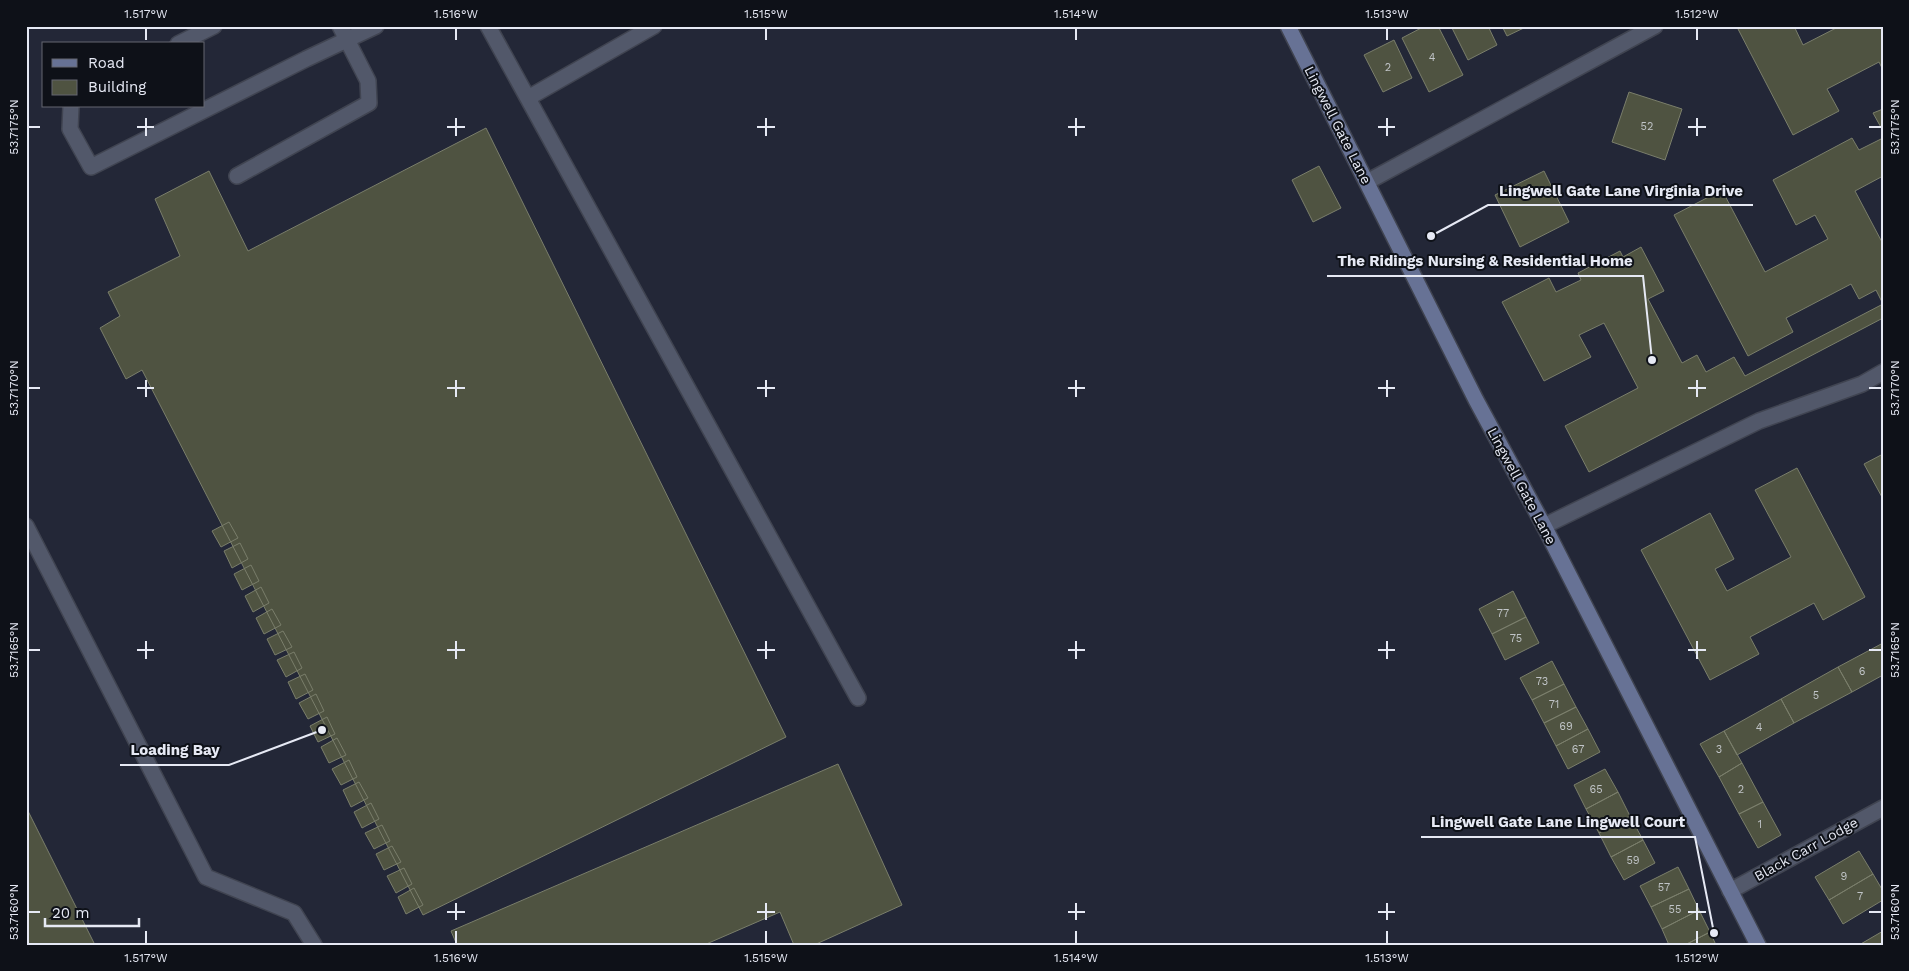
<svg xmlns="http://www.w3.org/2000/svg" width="1909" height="971" font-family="'Work Sans',sans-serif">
  <rect width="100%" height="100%" fill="#232737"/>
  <path fill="#4f5341" stroke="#7a7e6b" d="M1425 26H1438L1463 75 1429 92 1402 38Z
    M1451 26H1488L1497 45 1468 60Z
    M1502 26H1528L1507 36Z
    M1743 26H1794L1803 45 1840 26H1883V70L1879 62 1827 89 1839 111 1793 135 1738 29Z
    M1394 40 1412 78 1383 92 1364 55Z
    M1629 92 1682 109 1665 160 1612 142Z
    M1883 109V131L1873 113Z
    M486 128 786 737 423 915 142 370 126 379 100 328 120 316 108 292 180 256 155 199 209 171 248 251Z
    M1852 138 1859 150 1883 138V176L1855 191 1883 244V304L1876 290 1859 299 1851 284 1786 318 1793 332 1748 356 1674 215 1722 190 1765 272 1828 239 1815 215 1796 225 1773 180Z
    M1319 166 1341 208 1313 222 1292 180Z
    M1544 171 1569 222 1520 247 1495 195Z
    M1641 247 1664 291 1648 299 1682 363 1697 355 1706 372 1734 357 1745 376 1883 304V318L1589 472 1565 426 1638 388 1604 323 1579 335 1591 357 1544 381 1502 302 1549 278 1556 292 1581 280 1578 273 1620 251 1623 257Z
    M1883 454V499L1864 464Z
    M1797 468 1865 597 1823 620 1814 603 1750 637 1759 654 1710 680 1641 550 1710 513 1734 559 1715 569 1727 591 1791 557 1755 490Z
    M229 522 238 538 221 547 212 531Z
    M240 543 248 559 232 568 224 551Z
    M251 565 259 581 242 590 234 574Z
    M261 587 269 603 253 612 245 596Z
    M1513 591 1526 617 1492 634 1479 609Z
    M272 609 281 625 264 634 256 618Z
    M1526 617 1539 643 1505 660 1492 634Z
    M283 631 292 647 275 655 267 639Z
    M1883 643V675L1852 692 1838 667Z
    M294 652 302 668 286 677 277 660Z
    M1552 661 1564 684 1532 700 1520 678Z
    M1838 667 1852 692 1794 723 1781 699Z
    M305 674 313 690 296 699 288 682Z
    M1564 684 1576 707 1544 723 1532 700Z
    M316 694 324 711 308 719 299 703Z
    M1781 699 1794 723 1737 755 1724 731Z
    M1576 707 1588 729 1556 746 1544 723Z
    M327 717 335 734 318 742 310 726Z
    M1588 729 1600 752 1568 769 1556 746Z
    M1724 731 1742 763 1719 777 1700 744Z
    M337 738 346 755 329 763 321 747Z
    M349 760 357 777 341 785 332 769Z
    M1742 763 1763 802 1739 814 1719 777Z
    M838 764 902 905 814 945H794L780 912 704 945H457L451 931Z
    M1605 769 1618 792 1586 809 1574 785Z
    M359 782 368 798 351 807 343 790Z
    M1618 792 1630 816 1599 833 1586 809Z
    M1763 802 1781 835 1758 848 1739 814Z
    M371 803 379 819 362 828 354 812Z
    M26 807 95 945H26Z
    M1630 816 1643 840 1611 857 1599 833Z
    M382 825 390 841 374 849 365 833Z
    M1643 840 1655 863 1624 880 1611 857Z
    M392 846 401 862 384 870 376 854Z
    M1859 851 1873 874 1829 900 1815 877Z
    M1678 867 1689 889 1651 907 1640 886Z
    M404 868 412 884 396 893 387 876Z
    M1873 874 1883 891V900L1843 924 1829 900Z
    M414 888 423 905 406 914 398 897Z
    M1689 889 1699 910 1662 929 1651 907Z
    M1699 910 1710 932 1685 945H1669L1662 929Z
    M1883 931V945H1859Z
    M1710 932 1716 945H1685Z"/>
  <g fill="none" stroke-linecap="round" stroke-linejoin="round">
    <g stroke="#404451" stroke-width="18">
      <path id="lane" d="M488 26 858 698
        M178 44 214 26
        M528 98 654 26
        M71 106 70 129 91 167 306 59 376 26
        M237 176 369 103 368 81 340 26
        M1367 182 1655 26
        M26 526 206 877 294 913 314 945
        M1544 526 1759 421 1862 384 1883 372"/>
    </g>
    <g stroke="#404451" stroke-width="18">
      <path id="street" d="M1730 891 1883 808"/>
    </g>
    <g stroke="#404451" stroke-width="18">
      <path id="secondary" d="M1288 26 1476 400 1544 526 1758 945"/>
    </g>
    <use href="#lane" stroke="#52586a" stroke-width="15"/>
    <use href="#street" stroke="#52586a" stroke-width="15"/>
    <use href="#secondary" stroke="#677295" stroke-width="15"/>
  </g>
  <path fill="none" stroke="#e6e9f4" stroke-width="2" d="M146 28V40M456 28V40M766 28V40M1076 28V40M1387 28V40M1697 28V40M146 118V136M456 118V136M766 118V136M1076 118V136M1387 118V136M1697 118V136M28 127H40M137 127H154M447 127H465M757 127H775M1068 127H1085M1378 127H1395M1688 127H1706M1869 127H1882M146 380V397M456 380V397M766 380V397M1076 380V397M1387 380V397M1697 380V397M28 388H40M137 388H154M447 388H465M757 388H775M1068 388H1085M1378 388H1395M1688 388H1706M1869 388H1882M146 641V659M456 641V659M766 641V659M1076 641V659M1387 641V659M1697 641V659M28 650H40M137 650H154M447 650H465M757 650H775M1068 650H1085M1378 650H1395M1688 650H1706M1869 650H1882M456 903V920M766 903V920M1076 903V920M1387 903V920M1697 903V920M28 912H40M447 912H465M757 912H775M1068 912H1085M1378 912H1395M1688 912H1706M1869 912H1882M146 931V944M456 931V944M766 931V944M1076 931V944M1387 931V944M1697 931V944"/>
  <g text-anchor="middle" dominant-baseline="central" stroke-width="4" stroke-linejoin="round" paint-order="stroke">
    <g font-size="11" fill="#c0c4c7">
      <text x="1432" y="57">4</text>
      <text x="1388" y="67">2</text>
      <text x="1647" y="126">52</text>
      <text x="1503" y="613">77</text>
      <text x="1516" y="638">75</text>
      <text x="1862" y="671">6</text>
      <text x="1542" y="681">73</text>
      <text x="1816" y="695">5</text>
      <text x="1554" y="704">71</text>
      <text x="1566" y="726">69</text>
      <text x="1759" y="727">4</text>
      <text x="1578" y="749">67</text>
      <text x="1719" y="749">3</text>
      <text x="1596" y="789">65</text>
      <text x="1741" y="789">2</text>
      <text x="1760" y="824">1</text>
      <text x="1633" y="860">59</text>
      <text x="1844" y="876">9</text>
      <text x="1664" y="887">57</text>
      <text x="1860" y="896">7</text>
      <text x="1675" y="909">55</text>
    </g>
    <g font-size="14" fill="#e6e9f4" stroke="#0e1118">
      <text transform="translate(1338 125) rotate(63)">Lingwell Gate Lane</text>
      <text transform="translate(1522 486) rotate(62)">Lingwell Gate Lane</text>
      <text transform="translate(1806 849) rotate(-29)">Black Carr Lodge</text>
    </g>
  </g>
  <path fill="none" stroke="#e6e9f4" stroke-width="2" d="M1431 236L1488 205H1753M1652 360L1643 276H1327M322 730L229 765H120M1714 933L1695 837H1421"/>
  <g fill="#e6e9f4" stroke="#0e1118" stroke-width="2">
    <circle cx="1431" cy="236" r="5"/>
    <circle cx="1652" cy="360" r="5"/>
    <circle cx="322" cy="730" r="5"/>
    <circle cx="1714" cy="933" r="5"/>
  </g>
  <g font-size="15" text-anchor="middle" font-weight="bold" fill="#e6e9f4" stroke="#0e1118" stroke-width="4" stroke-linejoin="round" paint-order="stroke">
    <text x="1621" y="196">Lingwell Gate Lane Virginia Drive</text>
    <text x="1485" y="266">The Ridings Nursing &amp; Residential Home</text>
    <text x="175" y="755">Loading Bay</text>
    <text x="1558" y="827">Lingwell Gate Lane Lingwell Court</text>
  </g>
  <rect width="1909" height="971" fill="none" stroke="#0e1118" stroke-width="55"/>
  <rect x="42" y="42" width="162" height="65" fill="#0e1118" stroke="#646770"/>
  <rect x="52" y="59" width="25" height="8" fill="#677295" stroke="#646770"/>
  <text x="88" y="68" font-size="15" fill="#e6e9f4">Road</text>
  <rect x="52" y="80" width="25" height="15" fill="#4f5341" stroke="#646770"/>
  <text x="88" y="92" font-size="15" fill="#e6e9f4">Building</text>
  <path d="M45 918v8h94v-8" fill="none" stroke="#e6e9f4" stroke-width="2.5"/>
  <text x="52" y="918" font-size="15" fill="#e6e9f4" stroke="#0e1118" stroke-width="4" paint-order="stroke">20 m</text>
  <rect x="28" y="28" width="1854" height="916" fill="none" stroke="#e6e9f4" stroke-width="2"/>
  <g font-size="12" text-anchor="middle" fill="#e6e9f4">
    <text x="146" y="18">1.517°W</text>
    <text x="456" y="18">1.516°W</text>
    <text x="766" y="18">1.515°W</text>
    <text x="1076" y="18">1.514°W</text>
    <text x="1387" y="18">1.513°W</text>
    <text x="1697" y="18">1.512°W</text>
    <text transform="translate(14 127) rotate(-90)" y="4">53.7175°N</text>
    <text transform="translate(1895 127) rotate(-90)" y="4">53.7175°N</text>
    <text transform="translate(14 388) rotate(-90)" y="4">53.7170°N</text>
    <text transform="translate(1895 388) rotate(-90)" y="4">53.7170°N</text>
    <text transform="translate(14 650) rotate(-90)" y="4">53.7165°N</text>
    <text transform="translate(1895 650) rotate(-90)" y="4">53.7165°N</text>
    <text transform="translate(14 912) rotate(-90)" y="4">53.7160°N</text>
    <text transform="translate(1895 912) rotate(-90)" y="4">53.7160°N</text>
    <text x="146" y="962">1.517°W</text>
    <text x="456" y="962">1.516°W</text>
    <text x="766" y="962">1.515°W</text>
    <text x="1076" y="962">1.514°W</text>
    <text x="1387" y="962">1.513°W</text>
    <text x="1697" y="962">1.512°W</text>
  </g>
</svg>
